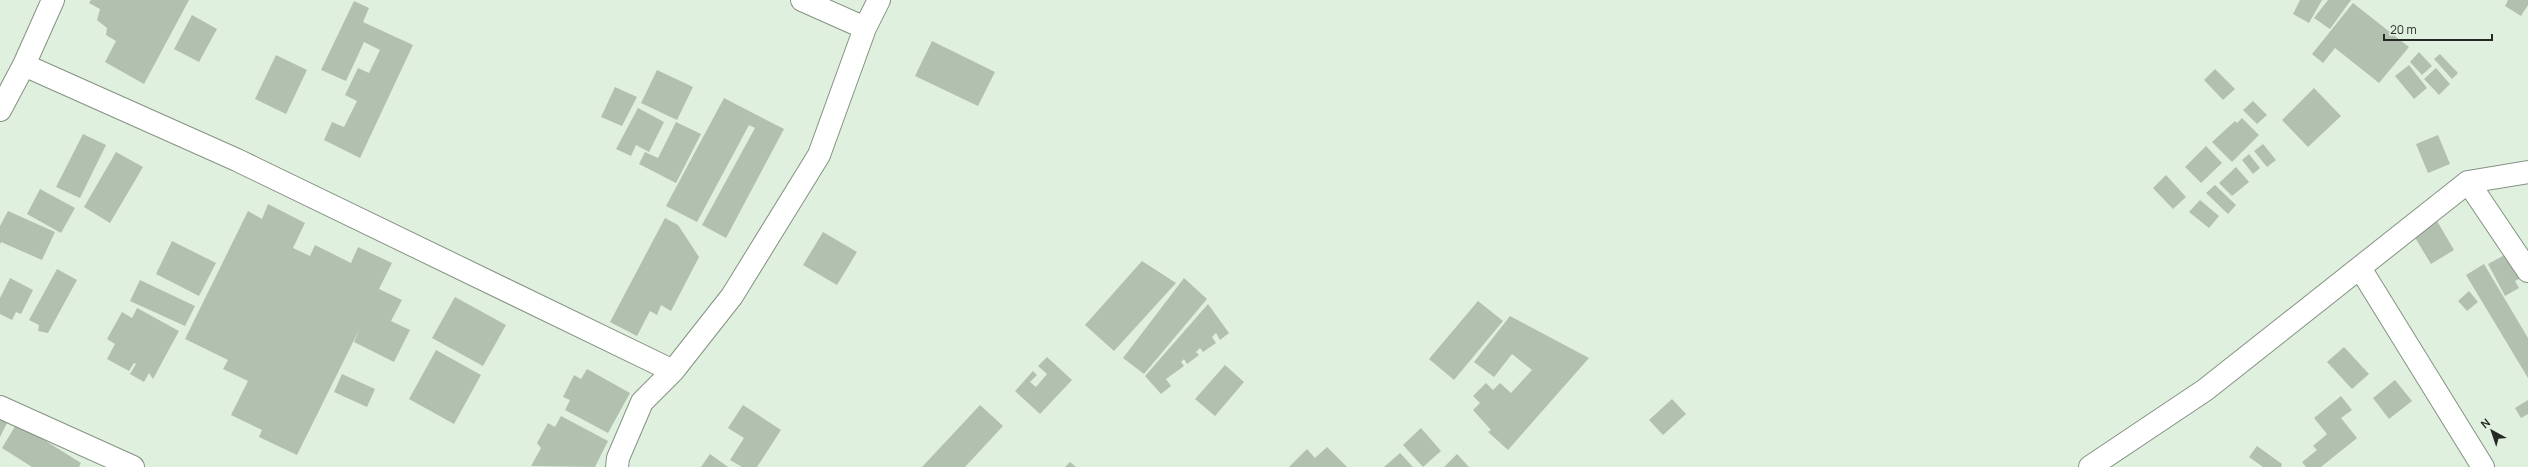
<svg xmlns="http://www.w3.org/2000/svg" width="2528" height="467" font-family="Manrope,sans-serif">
  <rect width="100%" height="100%" fill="#e0f0de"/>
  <path fill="#b2c0af" d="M91 0H189L144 84 105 62 116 41 106 35 107 28 97 20 100 9 89 3Z
    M2300 0H2322L2309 23 2293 14Z
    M2328 0H2351L2330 29 2314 18Z
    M2508 0H2528V5L2521 16 2505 6Z
    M354 1 369 8 363 22 413 45 360 158 324 140 332 122 344 127 357 101 345 95 358 68 369 73 380 50 364 42 346 81 321 70Z
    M2353 3 2409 47 2379 83 2335 48 2323 63 2312 54Z
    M192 15 217 29 199 62 174 49Z
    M932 41 995 72 978 106 915 76Z
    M2419 52 2432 66 2422 75 2410 62Z
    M2440 54 2458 73 2452 79 2434 59Z
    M276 55 307 70 286 114 255 99Z
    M2409 65 2427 88 2414 99 2395 76Z
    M2436 68 2450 84 2439 95 2424 79Z
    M2215 69 2235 89 2223 100 2204 80Z
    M657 70 693 87 677 120 641 103Z
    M615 87 637 97 622 126 601 117Z
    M2314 88 2341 116 2308 147 2282 120Z
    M724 98 784 129 726 238 702 225 755 128 749 125 697 222 666 206Z
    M2253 101 2267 115 2257 124 2243 110Z
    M638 108 664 122 649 152 636 145 631 156 616 149Z
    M2242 118 2259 135 2232 162 2212 142 2235 121 2237 123Z
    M676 122 701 134 676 183 639 164 645 152 658 158Z
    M83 134 106 145 80 198 56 187Z
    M2438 135 2450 164 2428 173 2416 144Z
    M2263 144 2276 160 2267 167 2254 151Z
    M2206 146 2222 163 2201 183 2185 167Z
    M116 152 143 167 110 223 84 207Z
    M2249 154 2260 168 2253 174 2242 160Z
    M2236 167 2249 182 2232 196 2219 183Z
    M2166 175 2186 197 2173 209 2153 188Z
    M2215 185 2236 205 2228 214 2206 193Z
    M40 189 75 208 61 233 27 214Z
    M2200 200 2219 216 2209 228 2189 212Z
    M268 204 305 223 293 248 310 256 315 245 351 263 358 247 392 263 379 289 402 300 391 321 410 330 394 362 354 342 360 328 297 455 259 437 262 430 231 415 248 381 223 369 228 360 185 339 248 211 262 219Z
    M8 211 55 232 42 260 1 242 0 245V226Z
    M665 218 678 225 699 257 671 311 661 305 657 315 650 311 637 336 610 322Z
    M2437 221 2454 250 2431 264 2414 236Z
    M823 232 857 252 837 285 803 265Z
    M172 241 216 263 199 296 156 274Z
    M2512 251 2525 276 2515 281 2519 288 2505 296 2488 264Z
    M1142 261 1176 283 1114 351 1085 325Z
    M2484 264 2528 338V378L2466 275Z
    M57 269 77 280 48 333 38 331 39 325 29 320Z
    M10 278 33 290 21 314 16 312 12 320 0 314V298Z
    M1184 278 1207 299 1144 374 1123 358Z
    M140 280 195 306 185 326 130 301Z
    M2469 291 2478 302 2467 311 2458 301Z
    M455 297 506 325 483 366 432 338Z
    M1478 301 1503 321 1454 380 1429 359Z
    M1208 304 1229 333 1220 340 1216 333 1212 337 1216 343 1203 352 1200 348 1196 352 1199 355 1187 364 1184 359 1181 362 1184 366 1166 379 1171 386 1161 394 1145 376Z
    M137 308 179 331 153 379 149 373 144 382 130 374 136 364 134 363 129 371 107 359 115 344 107 339 122 312 132 318Z
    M1510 316 1589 358 1508 450 1488 432 1491 430 1473 410 1480 403 1473 396 1486 383 1493 390 1500 383 1511 393 1532 370 1512 354 1494 377 1474 362Z
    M2344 347 2369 374 2352 389 2327 362Z
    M436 350 481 375 454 424 409 399Z
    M1047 357 1072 380 1040 414 1015 391 1033 371 1037 375 1030 382 1036 387 1047 374 1038 366Z
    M1225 365 1244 382 1215 416 1195 399Z
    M587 369 630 393 608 433 565 410 570 400 563 397 574 375 581 379Z
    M342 374 375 389 367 407 334 392Z
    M2395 380 2412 401 2389 419 2373 398Z
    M2341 396 2352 410 2341 418 2357 438 2321 467H2306L2302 462 2317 450 2313 446 2327 434 2314 418Z
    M1672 399 1686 414 1663 435 1649 420Z
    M2528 400V414L2521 418 2515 408Z
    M743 405 781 430 757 467H742L730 460 744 438 728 428Z
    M980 405 1003 426 965 467H922Z
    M561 416 608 441 595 467 531 466 541 448 537 443 548 423 555 427Z
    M0 418 7 423 0 437Z
    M17 423 81 463 79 467H32L2 448Z
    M1421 428 1441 451 1423 467 1403 445Z
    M2257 446 2282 464 2281 467H2263L2249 457Z
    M1327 447 1347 467H1289L1307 449 1315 458Z
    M1400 453 1413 467H1384Z
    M710 454 728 467H701Z
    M1457 454 1469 467H1444Z
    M1070 462 1076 467H1065Z"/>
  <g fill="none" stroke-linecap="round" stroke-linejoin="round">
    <g stroke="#849282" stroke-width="24">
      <path id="minor" d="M802 0 865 28
        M24 65 237 160 673 371
        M0 110 24 65 53 0
        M2468 182 2528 172
        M2360 268 2483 467
        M0 407 133 467
        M617 467 618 458 642 402 673 371 732 296 819 155 865 28 879 0
        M2090 467 2205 390 2468 182 2528 271"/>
    </g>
    <use href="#minor" stroke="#fff" stroke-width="22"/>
  </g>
  <g transform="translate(2492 431) rotate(320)" stroke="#e0f0de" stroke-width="3" paint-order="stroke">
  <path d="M0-3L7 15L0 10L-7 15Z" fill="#242923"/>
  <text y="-6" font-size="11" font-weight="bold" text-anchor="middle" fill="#242923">N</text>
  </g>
  <path d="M2384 34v6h108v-6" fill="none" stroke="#242923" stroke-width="2"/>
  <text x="2390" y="34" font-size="12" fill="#242923" stroke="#e0f0de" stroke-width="3" paint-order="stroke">20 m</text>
</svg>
